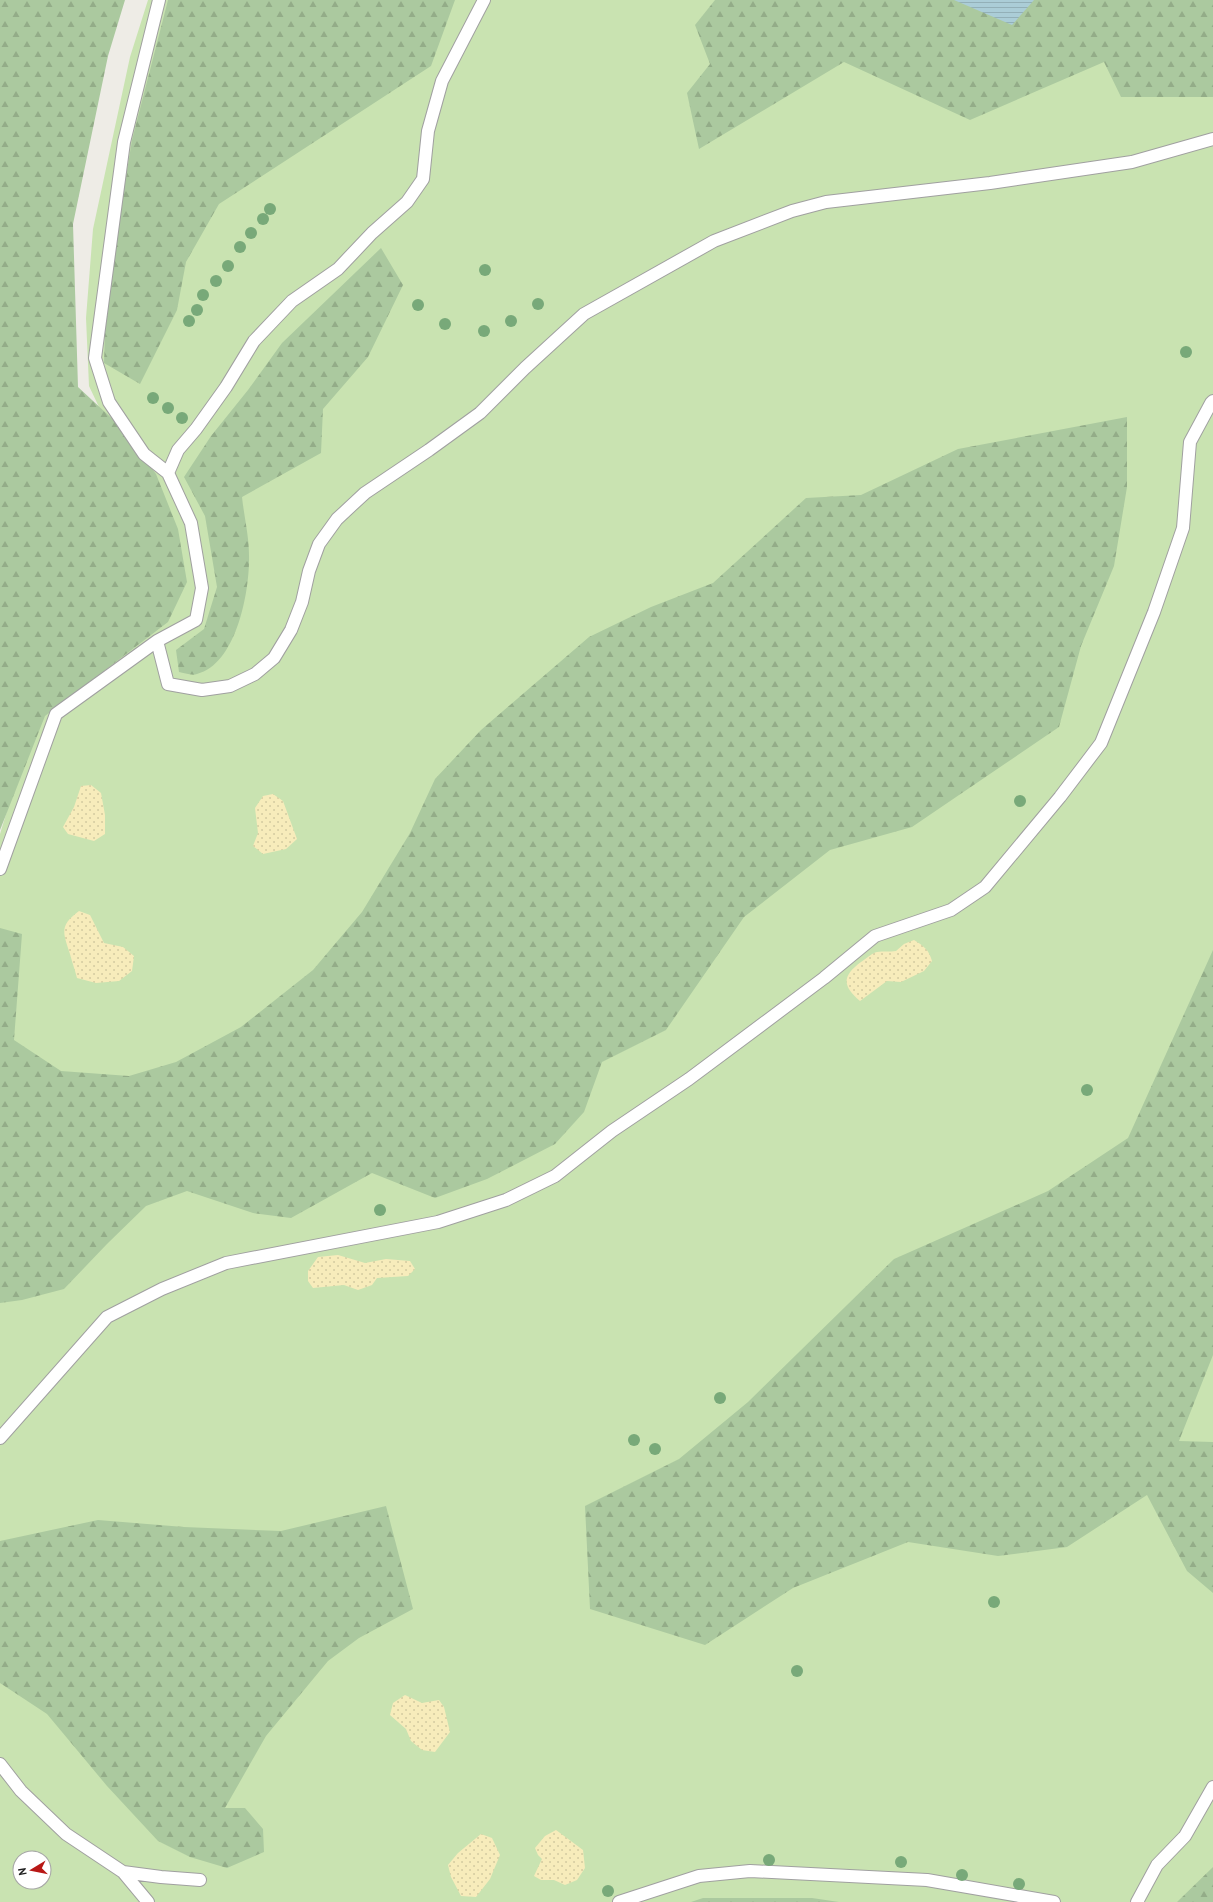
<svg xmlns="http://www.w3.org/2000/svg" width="1213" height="1902" font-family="'PT Sans',sans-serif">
  <defs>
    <pattern id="forest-firs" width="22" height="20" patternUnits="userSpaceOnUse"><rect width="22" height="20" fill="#abc99f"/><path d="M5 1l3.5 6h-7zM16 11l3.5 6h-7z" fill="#93ac88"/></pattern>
    <pattern id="sand-dots" width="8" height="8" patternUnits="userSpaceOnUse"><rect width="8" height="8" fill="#f7ecbb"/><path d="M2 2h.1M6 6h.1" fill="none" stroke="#d3caa0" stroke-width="1.8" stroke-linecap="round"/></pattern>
    <pattern id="water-rules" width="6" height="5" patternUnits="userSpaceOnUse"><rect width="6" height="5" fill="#abcdd7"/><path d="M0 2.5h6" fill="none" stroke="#93b0b8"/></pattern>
  </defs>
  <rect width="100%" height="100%" fill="#eeece6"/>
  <path fill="#c9e3b1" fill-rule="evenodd" d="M148 0H1213V1902H0V834L39 705 108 426 89 386 86 318 93 229 130 57ZM20 1858H44V1882H20Z"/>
  <path fill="url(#forest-firs)" d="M0 0H125L108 56 73 224 78 387 120 426 156 474 178 529 187 582 168 622 45 716 0 830Z
    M168 0H455L431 66 219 204 186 262 177 310 140 384 104 363 106 301 132 140Z
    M715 0H1213V97H1121L1104 62 970 120 844 62 699 149 687 93 710 64 695 25Z
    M381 248 403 285 368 357 323 409 321 453 242 497C244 516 249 536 249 555 250 590 237 664 197 674 192 676 184 673 179 672L176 650 204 629 217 587 205 516 184 477 211 436 248 390 282 343Z
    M1127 417V487L1114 566 1081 646 1059 727 912 827 830 850 744 917 666 1030 602 1062 584 1112 555 1144 487 1179 435 1198 372 1173 291 1218 253 1213 187 1191 146 1206 107 1244 64 1289 22 1300 0 1303V928L22 934 14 1040 61 1071 129 1076 176 1062 241 1027 313 970 362 912 410 833 435 779 481 730 589 637 651 607 713 583 806 498 861 495 958 449Z
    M1213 950V1355L1179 1441 1213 1442V1593L1187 1571 1147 1495 1067 1547 998 1556 908 1542 793 1588 705 1645 590 1609 585 1506 679 1459 748 1402 894 1259 1048 1191 1128 1138Z
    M386 1506 413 1609 359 1638 328 1661 266 1736 225 1808H245L263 1829 264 1852 227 1868 190 1857 158 1841 107 1786 47 1714 0 1683V1541L98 1520 184 1527 281 1531Z
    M1213 1867V1902H1177Z
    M703 1898H812L839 1902H691Z"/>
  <path fill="url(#sand-dots)" d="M91 785 101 793 105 815V834L94 841 68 834 63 827 74 807 81 786Z
    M273 794 283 801 297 839 286 849 263 854 253 846 258 833 255 808 263 796Z
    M79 911 90 915 104 943 123 947 134 956 132 971 119 981 96 983 77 978C75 970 72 962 70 954 63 932 59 926 79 911Z
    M914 940C924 946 929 950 932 961L924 971 901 982 887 981 860 1001C842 986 842 976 861 962 866 959 872 953 877 952 883 951 890 952 896 951L904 944Z
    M338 1255 365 1263 386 1259 410 1261 415 1269 408 1276 377 1278 372 1285 358 1290 344 1285 313 1288 308 1281V1271L318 1257Z
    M405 1695 422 1703 439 1700 444 1707 450 1732 435 1752 422 1750 411 1741 406 1729 390 1715 393 1703Z
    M556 1830 583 1850 585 1868 577 1880 565 1885 554 1880H541L534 1876 542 1859 538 1855 535 1848 545 1836Z
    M481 1834 492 1838 500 1855 490 1879 476 1897 461 1896 451 1877 448 1865 458 1853Z"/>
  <path fill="url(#water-rules)" d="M954 0H1034L1012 25Z"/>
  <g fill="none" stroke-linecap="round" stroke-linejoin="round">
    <g stroke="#a0a0a0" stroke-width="14">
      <path id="lane" d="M168 473 178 450 196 429 226 387 254 341 292 301 338 269 372 233 407 202 423 179 428 131 442 81 484 0
        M157 641 168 684 202 690 230 686 255 674 274 658 291 630 302 602 309 571 319 544 337 519 365 493 429 450 480 413 525 368 584 314 714 241 792 211 826 202 990 183 1132 162 1213 139
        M0 869 56 714 157 641 196 620 202 588 191 523 168 473 144 454 109 402 95 358 124 142 159 0
        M0 1438 107 1317 162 1289 226 1263 438 1222 506 1200 555 1176 612 1131 689 1079 824 978 875 936 951 910 985 887 1060 797 1101 743 1154 612 1183 528 1190 442 1211 403 1213 401
        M0 1764 21 1791 66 1834 123 1872 148 1902
        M123 1872 161 1877 200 1880
        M619 1902 699 1876 750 1871 927 1880 1054 1902
        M1137 1902 1157 1865 1185 1836 1213 1787"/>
    </g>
    <use href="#lane" stroke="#fff" stroke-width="12"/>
  </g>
  <g fill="#78a979">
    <circle cx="270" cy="209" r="6"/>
    <circle cx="263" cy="219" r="6"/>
    <circle cx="251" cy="233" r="6"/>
    <circle cx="240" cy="247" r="6"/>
    <circle cx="228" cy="266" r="6"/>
    <circle cx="485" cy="270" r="6"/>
    <circle cx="216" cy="281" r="6"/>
    <circle cx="203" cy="295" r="6"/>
    <circle cx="538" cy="304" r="6"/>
    <circle cx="418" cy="305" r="6"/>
    <circle cx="197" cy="310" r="6"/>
    <circle cx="189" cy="321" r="6"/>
    <circle cx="511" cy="321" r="6"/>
    <circle cx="445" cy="324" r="6"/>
    <circle cx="484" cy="331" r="6"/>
    <circle cx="1186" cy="352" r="6"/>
    <circle cx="153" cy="398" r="6"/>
    <circle cx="168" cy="408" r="6"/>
    <circle cx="182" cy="418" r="6"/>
    <circle cx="1020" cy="801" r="6"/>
    <circle cx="1087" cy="1090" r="6"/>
    <circle cx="380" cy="1210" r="6"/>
    <circle cx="720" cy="1398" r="6"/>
    <circle cx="634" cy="1440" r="6"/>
    <circle cx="655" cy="1449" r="6"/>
    <circle cx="994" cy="1602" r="6"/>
    <circle cx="797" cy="1671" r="6"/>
    <circle cx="769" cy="1860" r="6"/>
    <circle cx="901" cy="1862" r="6"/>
    <circle cx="962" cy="1875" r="6"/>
    <circle cx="1019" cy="1884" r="6"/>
    <circle cx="608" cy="1891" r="6"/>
  </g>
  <g transform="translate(32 1870) rotate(260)"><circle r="19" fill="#ffffff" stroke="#a5a5a5"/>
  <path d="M0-3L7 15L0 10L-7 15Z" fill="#b81816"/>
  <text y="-6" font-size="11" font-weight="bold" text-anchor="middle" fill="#1f1f1f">N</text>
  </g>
</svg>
